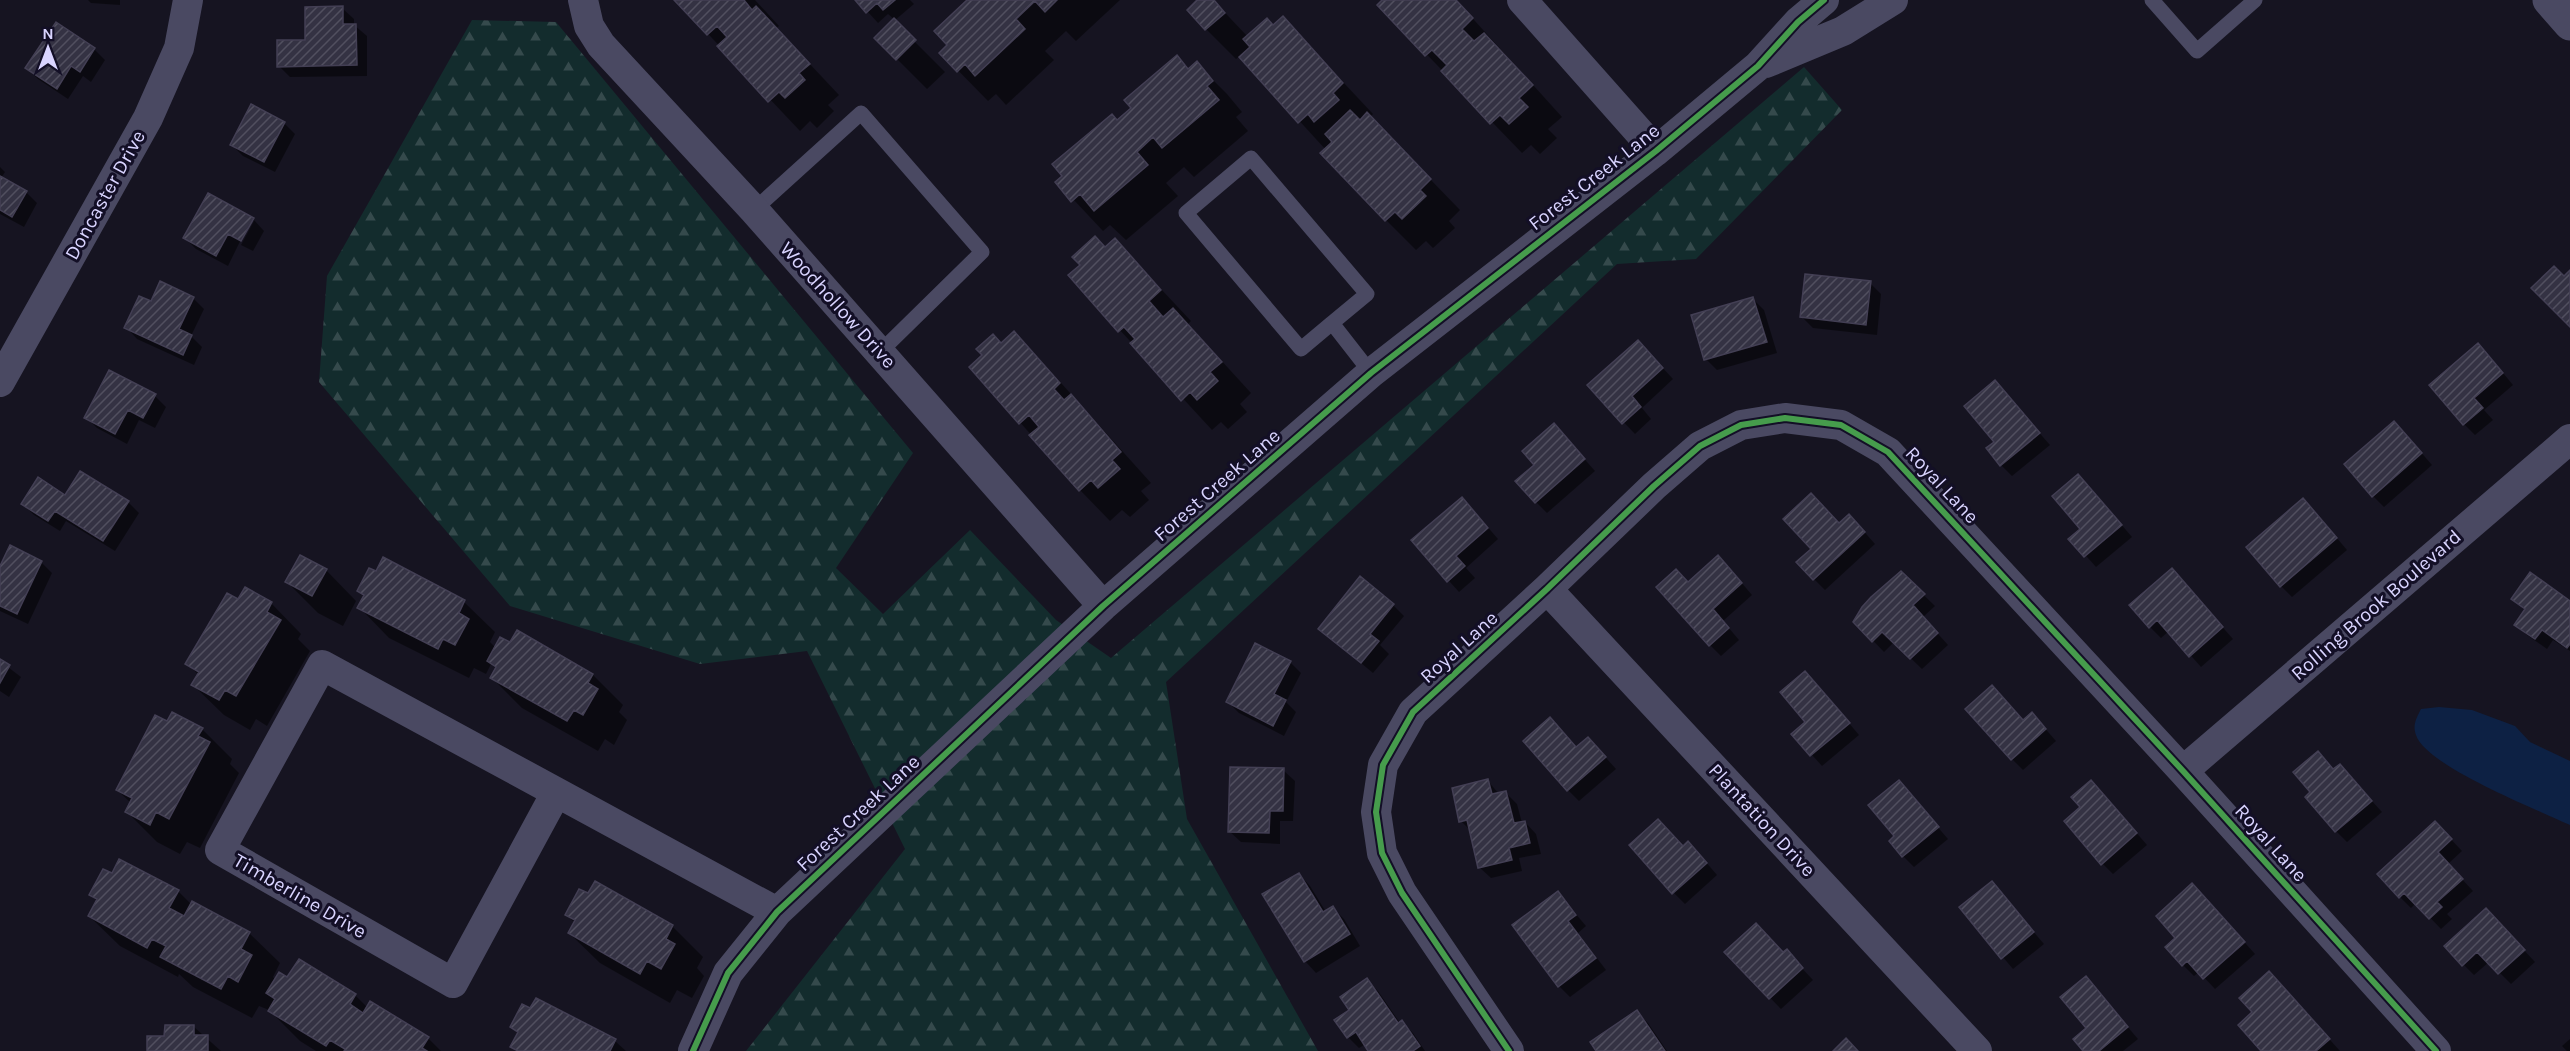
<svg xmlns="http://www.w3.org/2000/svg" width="2570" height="1051" font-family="Karla,sans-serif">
  <defs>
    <pattern id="forest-firs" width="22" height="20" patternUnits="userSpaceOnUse" patternTransform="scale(1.5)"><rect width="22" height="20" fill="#132c2d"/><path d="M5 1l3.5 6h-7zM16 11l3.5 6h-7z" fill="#354a4c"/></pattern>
    <pattern id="building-hatch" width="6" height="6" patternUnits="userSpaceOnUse" patternTransform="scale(1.5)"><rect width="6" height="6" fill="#343243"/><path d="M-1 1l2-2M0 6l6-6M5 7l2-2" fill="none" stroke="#514f5f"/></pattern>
  </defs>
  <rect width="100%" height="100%" fill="#161421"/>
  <path fill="url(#forest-firs)" d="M472 20 556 22 913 453 836 568 883 614 970 530 1056 620 1111 658 1804 67 1842 110 1696 259 1617 264 1166 682 1187 819 1318 1051H746L905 849 807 651 700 664 510 606 319 382 327 276Z"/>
  <path fill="#0d2144" d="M2439 707 2472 710 2515 726 2530 742 2570 761V825C2538 810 2426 766 2416 735 2412 725 2417 717 2421 709Z"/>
  <path fill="#0007" d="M88 0H120V5L91 3Z
    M676 0H755L779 26 776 28 839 95 828 105 834 111 817 128 810 121 800 131Z
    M857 0H910L914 4 894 21 945 72 927 89 876 38 895 20 888 14 878 23Z
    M969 0H1120L1076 41 1066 31 1045 51 1054 60 1006 105 996 94 988 101 941 53 949 45Z
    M1200 0H1213L1248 37 1274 27 1283 18 1373 114 1370 117 1460 210 1449 221 1455 228 1433 248 1426 241 1416 250 1386 220 1326 150 1240 56 1236 59 1206 29Z
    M1384 0H1456L1562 117 1548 129 1557 138 1540 154 1531 145 1522 153 1379 5Z
    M342 8 354 19V25L367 36V76L290 77 279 66Z
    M94 49 105 60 91 82 83 76 68 99 38 79 27 68Z
    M1177 57 1189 70 1196 63 1227 94 1242 112 1236 117 1248 131 1194 177 1184 167 1166 183 1178 196 1126 240 1110 225 1103 231 1057 182 1133 108Z
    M284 123 295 134 275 172 243 156 232 145Z
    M0 167 5 172 1 178 26 192 37 203 24 227 0 214Z
    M253 219 264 231 253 251 241 245 254 221H250L228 266 196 249 185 238Z
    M1115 240 1191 321 1188 324 1251 393 1240 404 1247 412 1228 429 1221 422 1212 430 1070 276Z
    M1870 283 1881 294 1877 335 1813 328 1802 317Z
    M193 298 204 309 191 336 202 347 194 365 137 339 126 327 152 303Z
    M1753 299 1764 310 1777 353 1717 370 1706 359Z
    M1014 333 1044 364 1151 483 1141 491 1149 500 1130 517 1122 510 1110 521 1080 490 971 367Z
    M1649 353 1673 379 1642 408 1651 419 1635 434 1589 386Z
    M2489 356 2513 385 2484 410 2493 420 2475 435 2464 424Z
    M1995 382 2050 445 2012 476 2001 465 1996 442Z
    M155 396 166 407 155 428 139 420 127 444 97 428 86 417Z
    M2405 434 2432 465 2384 507 2373 496Z
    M1564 436 1595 471 1547 513 1536 502Z
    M2089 487 2132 537 2096 567 2071 539 2082 529Z
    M66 497 128 502 139 513 115 551 66 521 60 531 34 515 23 504Z
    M1473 510 1498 539 1466 568 1475 578 1459 592 1413 541Z
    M2314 511 2347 550 2292 597 2281 586Z
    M1839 525 1860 527 1875 544 1825 590 1814 579Z
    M384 559 464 602 495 632 490 642 496 648 510 644 517 632 593 675 623 705 619 712 627 720 614 745 605 739 598 751 522 708 492 678 497 669 491 664 486 674 474 668 469 678 389 638 359 607 364 597 359 591 376 573Z
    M41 562 52 573 28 624 0 611V570Z
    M1729 568 1752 595 1723 621 1739 640 1721 656 1710 645 1688 583Z
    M326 570 356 601 343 626 318 613 287 582Z
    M2172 570 2233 639 2201 667 2169 631 2161 638 2150 627Z
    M1901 573 1935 606 1923 617 1948 645 1922 669 1894 642 1884 652 1855 622Z
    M2512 598 2570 603V651L2553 640 2547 649 2527 635 2516 624 2526 611Z
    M239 601 271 603 301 634 298 639 310 651 267 726 256 719 250 730 224 715 193 685 199 675 187 664Z
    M1393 605 1404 616 1380 645 1389 654 1373 673 1320 629Z
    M0 661 21 677 9 697 0 691Z
    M1290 662 1301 673 1286 702 1296 712 1284 736 1239 713 1228 702Z
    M1816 684 1859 735 1822 766 1793 734 1807 722Z
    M2024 721 2042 725 2056 741 2023 770 2012 759Z
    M168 723 202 729 232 759 230 764 239 773 200 848 187 842 180 854 157 842 127 812 131 803 117 790Z
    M1599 750 1616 769 1579 801 1568 790Z
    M2318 753 2334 770 2340 766 2382 812 2347 842 2336 831 2312 792Z
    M1283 770 1295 781 1293 821H1280V844L1241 842 1229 831Z
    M1488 781 1499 794 1506 793 1517 804 1522 823 1525 822 1536 834 1541 854 1519 858 1522 871 1491 878 1479 867 1471 831 1461 821Z
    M1899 782 1948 839 1914 867 1903 856 1896 837Z
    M2102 793 2147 845 2113 874 2102 863Z
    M2446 834 2462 851 2448 864 2473 891 2447 914 2452 919 2441 929 2416 903 2411 908 2400 897Z
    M1683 847 1699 854 1717 875 1685 904 1674 893Z
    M1299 874 1310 886 1326 912 1333 908 1344 919 1360 946 1316 973 1305 961 1264 895Z
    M595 883 673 927 703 957 697 968 704 976 692 998 677 990 670 1003 600 963 569 933 575 923 566 914 588 895Z
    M1992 883 2044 944 2013 969 1961 908Z
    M178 891 192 905 249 933 280 963 273 977 276 980 288 979 355 995 368 1008 428 1038 441 1051H316L300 1041 269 1010 259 1006 252 1018 193 987 179 974 178 977 120 946 89 916 97 901 91 895Z
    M1558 893 1586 926 1578 933 1606 970 1570 997 1559 986Z
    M2203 896 2255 954 2215 989 2199 972 2194 976 2183 965 2177 938Z
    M2497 921 2535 962 2511 984 2489 962 2474 975 2463 964Z
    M1726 952 1783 954 1797 963 1813 980 1781 1009Z
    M2086 978 2138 1039 2123 1051H2085L2088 1028Z
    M1367 980 1378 991 1400 1023 1402 1022 1413 1033 1425 1051H1370L1366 1044 1359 1048 1348 1037 1336 1020 1351 1010Z
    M2280 984 2340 1051H2263Z
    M536 1000 615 1041 626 1051H516L512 1047 519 1034 512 1027 531 1010Z
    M1637 1012 1648 1023 1667 1051H1598Z
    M193 1026 221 1051H148L166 1038Z
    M2570 1039V1051H2567L2562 1046Z"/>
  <path fill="url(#building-hatch)" stroke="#433f54" stroke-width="1.5" d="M674 0H744L752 10 756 6 810 64 799 73 805 80 785 98 779 92 768 102 717 46 727 37 717 26 707 35Z
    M855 0H895L883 10 877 3 866 13Z
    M967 0H1057L1045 12 1035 1 1016 19 1025 29 975 76 965 64 957 72 939 53 947 45 934 31Z
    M1197 0H1214L1225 13 1205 30 1187 10Z
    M1382 0H1456L1473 18 1462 29 1474 41 1484 33 1533 85 1519 98 1528 107 1509 124 1500 115 1490 124 1441 71 1447 65 1432 50 1425 56 1377 5Z
    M343 6V24H356L357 65 277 67V40H305V7Z
    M1283 16 1343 83 1333 93 1339 100 1314 122 1308 114 1298 123 1239 57 1250 47 1243 39 1267 18 1273 25Z
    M894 18 916 40 896 60 874 38Z
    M56 22 95 48 80 72 71 66 57 89 25 68Z
    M1177 55 1188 69 1197 61 1213 81 1207 86 1219 100 1162 148 1153 137 1137 152 1148 165 1094 211 1080 194 1071 202 1055 182 1062 176 1052 164 1112 114 1117 120 1131 108 1124 100Z
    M251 104 285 122 264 162 230 145Z
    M1350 110 1360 120 1367 112 1431 179 1420 190 1426 196 1402 219 1395 212 1385 221 1320 153 1332 142 1325 134Z
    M0 176 27 191 12 217 0 210Z
    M208 193 254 218 241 241 228 234 216 256 183 238Z
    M1095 236 1105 247 1115 238 1161 290 1149 301 1163 317 1173 308 1222 362 1210 372 1218 381 1197 400 1190 392 1181 401 1130 343 1135 339 1124 327 1118 332 1068 275 1080 265 1072 257Z
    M2554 266 2564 276 2570 270V327L2531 288Z
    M1805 274 1871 281 1866 325 1800 317Z
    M160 281 194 297 179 329 192 335 183 355 124 328 139 296 151 301Z
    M1753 297 1767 342 1704 360 1691 315Z
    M1014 331 1060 383 1054 389 1064 400 1071 394 1121 452 1112 460 1120 469 1098 488 1091 480 1079 491 1029 435 1039 427 1029 415 1019 424 969 367 982 355 976 349 993 334 1001 343Z
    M1638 340 1663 368 1632 396 1641 407 1622 424 1587 385Z
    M2478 343 2503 373 2474 398 2483 408 2463 425 2429 385Z
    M109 370 156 394 143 418 128 410 115 434 84 418Z
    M1995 380 2040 433 2000 466 1986 448 1994 442 1964 406Z
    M2394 421 2422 453 2372 497 2344 464Z
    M1554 423 1585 459 1535 503 1515 481 1534 465 1522 451Z
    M80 471 129 501 103 541 55 511 48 521 21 504 38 477 65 495Z
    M2078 474 2122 525 2084 557 2068 539 2080 529 2052 496Z
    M1811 493 1839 523 1849 514 1865 532 1813 580 1796 562 1811 549 1783 519Z
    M1462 497 1488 528 1456 556 1465 566 1447 582 1411 540Z
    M2303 498 2337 538 2280 587 2246 547Z
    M10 545 42 561 17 614 0 606V566Z
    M300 555 327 569 312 596 285 582Z
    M1718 555 1742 583 1713 609 1729 628 1709 646 1656 587 1676 569 1688 582Z
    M383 557 465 600 459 613 469 619 455 645 443 639 438 649 357 608 364 595 357 591 369 568 376 571Z
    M2172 568 2223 627 2189 657 2157 620 2149 628 2129 605Z
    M1901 571 1925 594 1913 605 1938 633 1910 659 1882 632 1872 642 1853 622 1862 607 1871 597Z
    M2530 572 2570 601V644L2567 648 2542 630 2535 639 2514 625 2525 609 2511 599Z
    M1360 576 1394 604 1370 634 1379 641 1361 663 1318 629Z
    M245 587 272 602 267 612 281 620 236 696 225 690 219 700 191 685 199 672 185 664 227 593 238 599Z
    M517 630 593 674 588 683 598 689 583 715 574 710 567 721 490 678 496 667 487 661 500 637 510 642Z
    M1255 643 1291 661 1274 694 1286 700 1273 726 1226 702Z
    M0 659 10 665 0 683Z
    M1805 671 1850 723 1810 756 1791 734 1805 722 1780 692Z
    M1992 685 2023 720 2032 712 2046 729 2011 760 1965 709Z
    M172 712 203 728 198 736 210 742 169 819 156 812 150 825 125 812 132 798 116 790 155 715 167 721Z
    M1550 717 1576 747 1588 737 1606 757 1567 791 1523 741Z
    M2318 751 2333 769 2340 764 2372 801 2335 832 2305 797 2310 792 2293 772Z
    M1230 767 1284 768 1283 811H1270L1269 833 1228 832Z
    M1488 779 1492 794 1506 791 1514 823 1525 821 1530 843 1509 848 1512 860 1478 868 1467 820 1459 822 1452 788Z
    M1899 780 1939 827 1902 857 1889 841 1894 836 1868 805Z
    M2091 780 2137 833 2101 865 2064 821 2080 807 2071 797Z
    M1658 819 1683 846 1688 841 1707 863 1672 894 1629 845Z
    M2435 821 2452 839 2438 852 2463 879 2437 902 2442 907 2429 919 2404 893 2399 898 2377 874Z
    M119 859 179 890 169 908 184 916 192 901 250 932 241 949 252 955 238 982 228 976 221 989 160 957 166 946 152 939 147 948 88 916 97 899 89 895 103 869 112 873Z
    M1299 873 1323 912 1333 906 1350 934 1304 962 1262 894Z
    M595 881 673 925 666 939 675 944 661 969 647 961 640 974 568 933 575 920 565 915 579 889 588 893Z
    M1992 881 2034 932 2001 959 1959 907Z
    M2192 883 2245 942 2203 979 2187 961 2182 966 2165 947 2175 938 2156 916Z
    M1558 891 1576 915 1568 921 1596 958 1558 987 1512 925Z
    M2486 908 2525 950 2498 974 2477 952 2462 966 2444 946Z
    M1756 923 1783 952 1787 949 1803 968 1769 999 1724 952Z
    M299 959 356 994 350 1004 363 1013 370 1001 429 1037 422 1048 427 1051H344L345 1049 330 1040 326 1046 268 1011 275 999 266 993 279 972 287 977Z
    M2269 971 2330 1039 2316 1051H2261L2238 1025 2252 1012 2239 998Z
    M2086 976 2128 1027 2099 1051H2083L2073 1039 2086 1028 2060 997Z
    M1367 978 1398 1023 1402 1020 1420 1046 1413 1051H1368L1356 1032 1347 1038 1334 1020 1349 1010 1340 997Z
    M536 998 616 1039 610 1051H518L510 1047 518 1032 510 1027 522 1004 530 1008Z
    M1637 1010 1665 1051H1596L1590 1042Z
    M165 1025H194V1035H208V1051H147V1036H164Z
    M1846 1038 1858 1051H1833Z"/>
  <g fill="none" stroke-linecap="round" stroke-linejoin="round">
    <path stroke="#4a4962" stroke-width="15" d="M2152 0 2197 51 2255 0
      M754 210 861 113 982 252 880 352
      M1332 323 1301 349 1186 213 1251 158 1367 294 1332 323 1371 373"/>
    <path stroke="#4a4962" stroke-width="30" d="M583 0 589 26 601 45 754 210 1103 606
      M1522 0 1656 151
      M1766 63 1843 31 1893 0
      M0 382 148 118 179 48 188 0
      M1547 589 1977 1051
      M2183 771 2570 439
      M556 793 453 983 220 850 322 665 777 912
      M693 1051 728 973 777 912 1103 606 1371 373 1656 151 1758 66 1798 22 1824 0
      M1509 1051 1402 893 1382 853 1376 812 1383 765 1413 712 1547 589 1654 486 1700 446 1741 425 1785 418 1841 425 1888 452 2183 771 2436 1051"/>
    <path stroke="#4a4962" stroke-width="33" d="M2549 0 2570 24"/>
    <g stroke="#130f26" stroke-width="10">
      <path id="cycleway" d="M693 1051 728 973 777 912 1103 606 1371 373 1656 151 1758 66 1798 22 1824 0
        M1509 1051 1402 893 1382 853 1376 812 1383 765 1413 712 1547 589 1654 486 1700 446 1741 425 1785 418 1841 425 1888 452 2183 771 2436 1051"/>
    </g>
    <use href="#cycleway" stroke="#469c4c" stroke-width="6"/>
  </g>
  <g text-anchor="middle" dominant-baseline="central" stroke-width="6" stroke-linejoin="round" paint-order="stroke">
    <g font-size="20" fill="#d9d4ff" stroke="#130f26">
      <text transform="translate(1594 177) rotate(-38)">Forest Creek Lane</text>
      <text transform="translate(105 195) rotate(-61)">Doncaster Drive</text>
      <text transform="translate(838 305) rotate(48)">Woodhollow Drive</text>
      <text transform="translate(1217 485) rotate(-41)">Forest Creek Lane</text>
      <text transform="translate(1942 485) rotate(47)">Royal Lane</text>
      <text transform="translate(2376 605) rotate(-41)">Rolling Brook Boulevard</text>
      <text transform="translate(1459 647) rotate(-42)">Royal Lane</text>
      <text transform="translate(858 813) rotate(-43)">Forest Creek Lane</text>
      <text transform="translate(1762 820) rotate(47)">Plantation Drive</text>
      <text transform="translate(2271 843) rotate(48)">Royal Lane</text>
      <text transform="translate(300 896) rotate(30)">Timberline Drive</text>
    </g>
  </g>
  <g transform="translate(48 48)" stroke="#130f26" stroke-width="4.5" paint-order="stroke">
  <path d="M0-4.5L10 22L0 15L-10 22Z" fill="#d9d4ff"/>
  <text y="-9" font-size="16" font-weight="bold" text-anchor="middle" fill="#d9d4ff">N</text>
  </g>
</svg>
